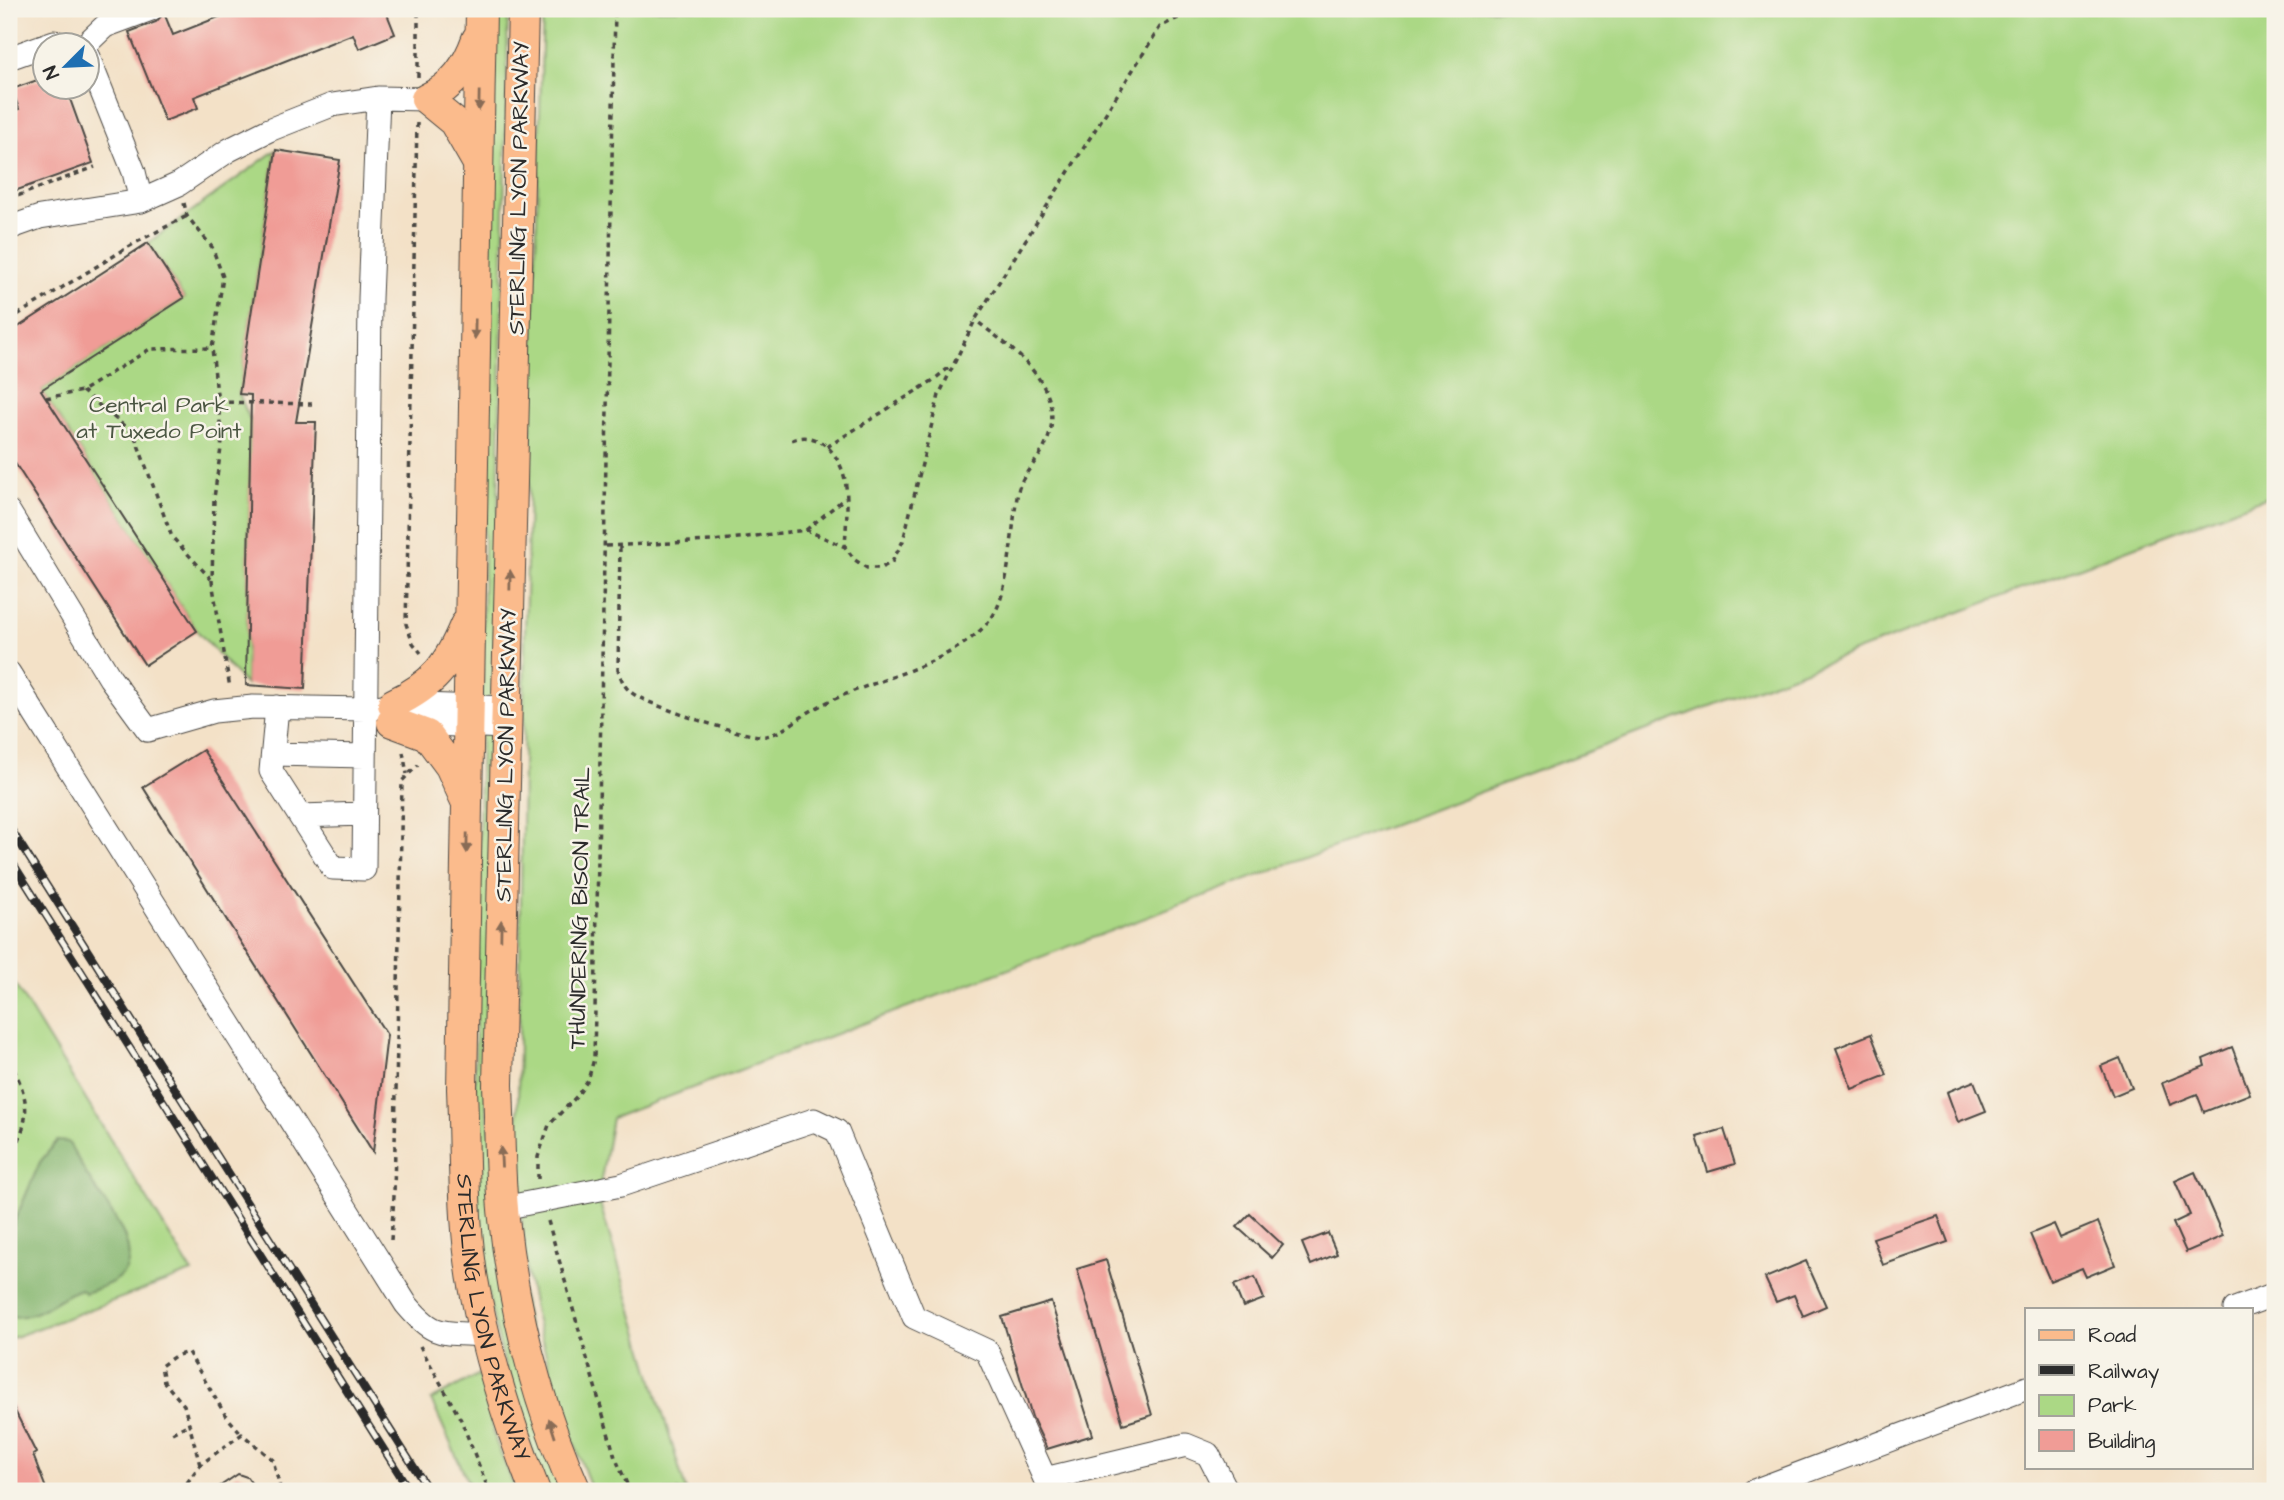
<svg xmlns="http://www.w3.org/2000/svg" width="2284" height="1500" font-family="'Architects Daughter',sans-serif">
  <rect width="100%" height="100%" fill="#f7f3e8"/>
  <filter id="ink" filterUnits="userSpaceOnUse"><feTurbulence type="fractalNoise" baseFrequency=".0143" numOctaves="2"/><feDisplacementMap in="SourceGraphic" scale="14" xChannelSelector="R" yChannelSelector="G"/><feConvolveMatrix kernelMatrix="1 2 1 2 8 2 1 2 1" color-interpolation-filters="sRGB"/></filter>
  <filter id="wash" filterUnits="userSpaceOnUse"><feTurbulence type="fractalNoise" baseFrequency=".00686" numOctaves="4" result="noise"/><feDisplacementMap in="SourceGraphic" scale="28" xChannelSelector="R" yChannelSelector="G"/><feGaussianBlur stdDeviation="1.57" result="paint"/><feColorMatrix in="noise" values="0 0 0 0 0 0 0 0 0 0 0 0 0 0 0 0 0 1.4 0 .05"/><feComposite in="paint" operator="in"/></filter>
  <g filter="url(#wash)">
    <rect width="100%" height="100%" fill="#f3e1c7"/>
    <path fill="#abd885" stroke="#6b8258" stroke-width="2" d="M493 9H508L486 1109 560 1491H548C515 1408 487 1316 478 1226 475 1198 475 1169 474 1140Z
      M543 9H2275V494L612 1118 598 1197 686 1491H592L558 1398 535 1314 527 1273 517 1172 525 631Z
      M276 150 239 394 251 422 246 685 197 631 41 390 184 298 148 243Z
      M9 975 192 1272 9 1339Z
      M479 1374 496 1442 516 1491H472L431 1400Z"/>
    <path fill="#88b872" stroke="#5a724e" stroke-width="2" d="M57 1141 68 1142C76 1154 82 1168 90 1180 104 1203 147 1252 120 1277 111 1285 95 1289 85 1293L81 1289C56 1296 38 1321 9 1316V1234L40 1162Z"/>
    <g id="blocks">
      <path fill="#f09c96" d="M239 9H385L395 34 359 49 353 34 194 97 198 108 165 121 129 32 156 22 164 13 173 35Z
        M46 77V88H66L93 163 9 193V113L19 109 12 89Z
        M276 150 340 160 296 422H316L305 689 246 685 251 395 239 394Z
        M148 243 184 298 41 390 197 631 145 665 9 454V333Z
        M203 750 387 1035 373 1152 143 787Z
        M1871 1034 1887 1075 1852 1089 1836 1048Z
        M2232 1047 2250 1094 2204 1112 2197 1094 2170 1105 2162 1083 2205 1066 2203 1059Z
        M2120 1058 2132 1088 2113 1096 2101 1066Z
        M1974 1081 1986 1111 1958 1122 1947 1092Z
        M1724 1129 1735 1164 1708 1172 1697 1137Z
        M2195 1172 2223 1236 2186 1252 2173 1223 2190 1215 2175 1181Z
        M1250 1214 1283 1245 1272 1258 1237 1227Z
        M1938 1216 1948 1242 1883 1265 1873 1238Z
        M2098 1222 2115 1265 2086 1277 2082 1268 2050 1281 2030 1234 2054 1224 2060 1238Z
        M1328 1233 1337 1254 1311 1265 1302 1243Z
        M1106 1260 1152 1415 1123 1424 1077 1269Z
        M1806 1261 1826 1306 1803 1316 1794 1295 1776 1302 1765 1278Z
        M1255 1277 1264 1299 1243 1307 1234 1285Z
        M1051 1302 1093 1435 1047 1449 1032 1417 1002 1317Z
        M9 1399 36 1453 33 1455 47 1491H9Z
        M238 1474 247 1477 257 1491H213Z"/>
    </g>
  </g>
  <g filter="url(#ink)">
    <use href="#blocks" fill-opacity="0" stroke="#494642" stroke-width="2"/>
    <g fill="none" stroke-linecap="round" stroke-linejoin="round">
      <g stroke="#494642" stroke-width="25">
        <path id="minor" d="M84 46 105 26 151 9
          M88 57 134 172 141 201
          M9 58 54 42 75 46
          M9 228 40 217 141 201 179 184 229 150 269 130 332 105 378 98
          M9 512 110 678 148 730 214 711 253 707 365 709 393 704 507 708
          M9 673 406 1304C435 1339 442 1332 485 1335
          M277 707 271 771 333 868 364 869 370 299 378 98 426 99
          M407 723 506 727
          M273 754 365 756
          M300 816 364 814
          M503 1208 621 1185 814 1120 837 1131 914 1317 987 1351 1045 1479 1186 1445 1208 1454 1227 1491
          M2235 1309 2275 1294
          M1754 1491 2027 1388"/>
      </g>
      <g stroke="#494642" stroke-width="32">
        <g id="major">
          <path id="s1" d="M481 9 462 1089C465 1155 462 1225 475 1291 488 1359 510 1427 535 1491"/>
          <path d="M523 9 498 1085C500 1129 499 1175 504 1219 514 1311 538 1406 576 1491"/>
          <path d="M477 162 454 122 426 99C454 86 467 67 477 39"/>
          <path d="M393 704C434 684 448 666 465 625"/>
          <path d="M392 722 427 735 450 766 465 799"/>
        </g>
      </g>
      <path stroke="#494642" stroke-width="3.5" stroke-dasharray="5 5" stroke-linecap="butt" d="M418 77V9
        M417 123 406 624 413 643 421 653
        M9 199 95 167
        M184 203 187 216 212 247 223 277 212 348 222 441 214 498 212 581 230 688
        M9 320 135 243 187 216
        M82 391 134 434 172 537 211 579
        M46 398 82 391 150 349 212 348
        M218 402 312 404
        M792 440C818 429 840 454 845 480 849 501 846 525 845 547
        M827 447 932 381 951 366
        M806 530 845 498
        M606 546 713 541 806 530 845 547 855 560 867 568H881L892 562 903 541 939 395 975 320 1160 27 1196 9
        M620 547 618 670C622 681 625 689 635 695 652 706 748 739 766 736 784 733 800 716 816 708 869 679 952 667 990 620 1011 594 1011 525 1018 492 1021 475 1038 461 1045 446 1072 389 1013 349 975 320
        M403 752 407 774
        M9 1060C35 1108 27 1119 9 1167
        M538 1179V1157L549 1125 577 1096 588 1080 594 1059 615 9
        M548 1221 615 1457 630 1491
        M391 1240 394 1196 402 781 418 765
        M420 1346 461 1420 489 1491
        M172 1433 187 1425
        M200 1465 184 1405 164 1382 161 1366 175 1356 188 1352 226 1416 242 1434
        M181 1491 200 1465 242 1434 273 1460 281 1491"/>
      <use href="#minor" stroke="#fff" stroke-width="23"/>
      <use href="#major" stroke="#fbbb8c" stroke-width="30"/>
      <g stroke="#2b2b2b" stroke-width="8">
        <path id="rail" d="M9 826 429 1491
          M9 857 410 1491"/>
      </g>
      <use href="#rail" stroke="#f7f3e8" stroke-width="5" stroke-dasharray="16" stroke-linecap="butt"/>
    </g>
    <defs><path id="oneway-solid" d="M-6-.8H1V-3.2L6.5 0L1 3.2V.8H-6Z" transform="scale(1.75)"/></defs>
    <g fill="#896c57">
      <use href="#oneway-solid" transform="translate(479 101) rotate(91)"/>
      <use href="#oneway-solid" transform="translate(475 329) rotate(91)"/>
      <use href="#oneway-solid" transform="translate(510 580) rotate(-89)"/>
      <use href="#oneway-solid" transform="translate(467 843) rotate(91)"/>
      <use href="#oneway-solid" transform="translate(501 930) rotate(-89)"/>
      <use href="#oneway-solid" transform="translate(501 1157) rotate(-93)"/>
      <use href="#oneway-solid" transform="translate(552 1428) rotate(-108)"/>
    </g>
  </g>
  <g text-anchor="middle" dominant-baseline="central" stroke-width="5" stroke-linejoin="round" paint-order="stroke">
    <g font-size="23" fill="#2b2b2b" stroke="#f7f3e8">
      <text transform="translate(519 188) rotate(-89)">STERLING LYON PARKWAY</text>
      <text transform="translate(506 755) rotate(-89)">STERLING LYON PARKWAY</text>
      <text transform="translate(580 908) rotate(-89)">THUNDERING BISON TRAIL</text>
      <text stroke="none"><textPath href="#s1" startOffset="1312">STERLING LYON PARKWAY</textPath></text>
    </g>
    <g font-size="23" fill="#4b5642" stroke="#f7f3e8">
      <text x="159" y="405">Central Park<tspan x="159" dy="26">at Tuxedo Point</tspan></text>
    </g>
  </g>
  <rect width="2284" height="1500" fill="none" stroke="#f7f3e8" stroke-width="35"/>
  <rect x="2025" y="1308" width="228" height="161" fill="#f7f3e8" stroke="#a5a39c" stroke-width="2"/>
  <rect x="2039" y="1330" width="35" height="10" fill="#fbbb8c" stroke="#a5a39c" stroke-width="2"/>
  <text x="2088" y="1342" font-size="21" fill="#2b2b2b">Road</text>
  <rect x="2039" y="1365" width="35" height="10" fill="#2b2b2b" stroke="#a5a39c" stroke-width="2"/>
  <text x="2088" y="1378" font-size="21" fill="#2b2b2b">Railway</text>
  <rect x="2039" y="1395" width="35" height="21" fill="#abd885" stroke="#a5a39c" stroke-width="2"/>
  <text x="2088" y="1412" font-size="21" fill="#2b2b2b">Park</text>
  <rect x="2039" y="1430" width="35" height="21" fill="#f09c96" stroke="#a5a39c" stroke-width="2"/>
  <text x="2088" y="1448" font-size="21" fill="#2b2b2b">Building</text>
  <g transform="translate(66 66) rotate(246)"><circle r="33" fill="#f7f3e8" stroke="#a5a39c" stroke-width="2"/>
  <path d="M0-5L12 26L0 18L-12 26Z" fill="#1f6fb2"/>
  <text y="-10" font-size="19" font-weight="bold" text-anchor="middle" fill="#2b2b2b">N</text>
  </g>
</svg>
